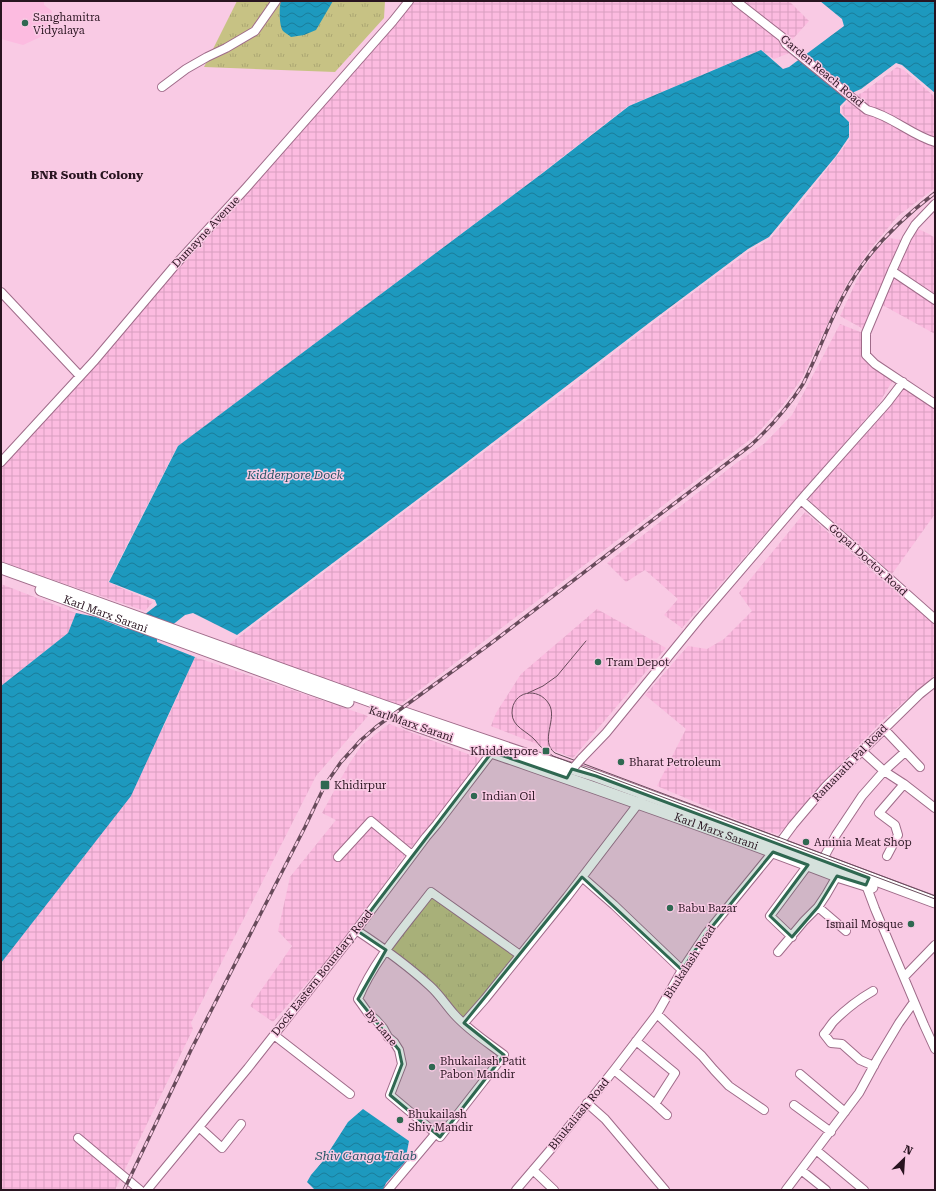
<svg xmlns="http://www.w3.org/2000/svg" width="936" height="1191" font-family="'Roboto Serif',serif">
  <defs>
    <pattern id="industrial-grid" width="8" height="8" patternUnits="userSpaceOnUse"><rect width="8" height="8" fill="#fcbbe0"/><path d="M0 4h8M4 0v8" fill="none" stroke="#d8a0c0"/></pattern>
    <pattern id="park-tufts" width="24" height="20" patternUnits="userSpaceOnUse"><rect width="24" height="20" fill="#c7c284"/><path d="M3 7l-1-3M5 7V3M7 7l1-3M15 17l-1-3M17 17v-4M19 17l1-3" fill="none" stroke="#aba672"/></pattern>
    <pattern id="water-waves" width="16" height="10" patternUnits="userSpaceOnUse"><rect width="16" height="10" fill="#1d99be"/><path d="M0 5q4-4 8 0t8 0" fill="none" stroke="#1a7c9a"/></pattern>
  </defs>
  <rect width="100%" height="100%" fill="#f9cae4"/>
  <path fill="#fcbbe0" d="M1 1H44V5L52 11 47 34 23 45 1 39Z"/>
  <path fill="url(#industrial-grid)" d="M412 1H733L760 22 792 52 774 59 761 50 628 106 529 183 177 447 108 582 153 602 145 611 30 572 1 561V465Z
    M741 1H789L809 21 791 41Z
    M897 67 904 70 935 97V188L898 216 867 253 846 285 802 378 783 405 756 435 397 707 371 696 229 644 560 395 670 310 748 252 770 239 804 199 850 139V123L842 113V107L855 95 862 93Z
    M916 228 929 234 935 238V334L877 302 865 330 840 316 858 278 876 250 889 238 909 241Z
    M840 324 863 333 861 352 868 362 893 380 878 405 682 628 664 615 678 599 645 570 626 582 607 563 735 464 765 443 792 415Z
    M903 385 935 406V514L892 574 808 499 883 415Z
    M805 512 880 578 935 623V675L883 720 817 789 787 826 778 834 764 831 657 786 686 729 645 695 688 646 707 649 724 639 752 611 739 593Z
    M1 584 76 613 68 633 1 686Z
    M597 609 666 648 573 758 491 726 496 713 521 674Z
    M195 657 368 716 316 776 191 1023 193 1029 115 1190H1V963L164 726Z
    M389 724 481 759 450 801 404 856 380 890 334 952 273 1022 250 1006 292 946 278 931 290 877 336 820 322 813 349 764 362 745Z"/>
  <path fill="url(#park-tufts)" d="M237 1H385L384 18 335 72 204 67Z
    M431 895 517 956 464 1018 439 990 390 949Z"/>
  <path fill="url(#water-waves)" d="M281 1H333L316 30 304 35 291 37C289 35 285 33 283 31 279 26 279 7 281 1Z
    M820 1H935V93L902 65 896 63 861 89 854 92 840 106V113L849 122V137L836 156 769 237 748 249 649 323 454 472 237 635 193 613 185 615 157 637V642L195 657 131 796 1 963V686L68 633 76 613 96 617 126 629 157 605 155 600 109 582 178 446 544 172 629 106 761 50 783 69 789 67 844 26 842 19Z
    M363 1109 409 1141 405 1162 386 1183 383 1190H315L307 1182 311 1175 323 1161 348 1122Z"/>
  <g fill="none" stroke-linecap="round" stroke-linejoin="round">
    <g stroke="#9f6b89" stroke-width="10">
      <path id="minor" d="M736 1 782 37 786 44 867 110C892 116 911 135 935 142
        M162 87 186 69 207 57 226 48 255 31 276 1
        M935 204 915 225 907 238 892 271 866 333V355L875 364 935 404
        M892 271 935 300
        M1 292 80 376
        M1 462 95 360 177 263 246 188 393 21 409 1
        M801 500 935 619
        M884 729 920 767
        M862 751 884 771 904 784 935 808
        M581 759 606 733 699 619 806 494 887 403 903 382
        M887 856 898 835 895 825 879 813 904 784
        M338 857 371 821 412 855
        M822 861 836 835 862 796 884 771 905 752
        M582 877 614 905 682 970
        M868 882 866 885 875 909 924 1025 935 1049
        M818 907 846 931
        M356 930C382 947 407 965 430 986 439 994 446 1005 454 1014 468 1030 487 1042 504 1055L440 1137 390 1095 402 1064 399 1050 394 1042 388 1037 383 1028 376 1020 368 1013 358 999C374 960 405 926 431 892L520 955
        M792 937 770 916 808 865
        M778 952 804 921 818 907 826 895 837 876
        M904 977 935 945
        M873 991C859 999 846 1009 834 1021 831 1024 828 1030 824 1034L831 1043 842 1044 860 1060 874 1066
        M657 1014 702 1056 714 1070 729 1086 764 1110
        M464 1023 485 999 567 897 641 800
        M274 1035 350 1094
        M636 1041 675 1073 655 1104
        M614 1070 655 1104 667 1115
        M800 1074 845 1112
        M587 1103 605 1119 665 1190
        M794 1105 831 1132
        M199 1127 222 1148 241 1124
        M78 1138 140 1190
        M816 1150 864 1190
        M533 1170 554 1190
        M801 1170 826 1190
        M147 1190 199 1127 248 1068 348 941 426 837 437 824 492 752
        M388 1190 436 1133
        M516 1190 551 1149 614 1070 657 1014 682 970 706 934 773 852 793 825 826 786 920 694 935 682
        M786 1190 859 1093 878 1058 899 1023 914 1002"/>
    </g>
    <g stroke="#9f6b89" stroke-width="13">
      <g id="secondary">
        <path d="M1 568 384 706 528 755 596 776 935 902"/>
        <path id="s1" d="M41 590 308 688 348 702"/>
        <path id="s2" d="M406 722C550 773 695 821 837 876L872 887"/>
      </g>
    </g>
    <use href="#minor" stroke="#fff" stroke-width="8"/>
    <use href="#secondary" stroke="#fff" stroke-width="11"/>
    <path stroke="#684b5b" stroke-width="1" d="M528 693 543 686 557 676 586 641
      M935 896 555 753C539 741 558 719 549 704 538 686 512 691 512 713 512 727 527 731 535 740 537 742 539 745 541 747 545 750 549 753 553 756L935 899"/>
    <g stroke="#684b5b" stroke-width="3.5">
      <path id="rail" d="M124 1190 191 1050 305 827 325 785 341 762 361 740 376 727 490 644 751 445C771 427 788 407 803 384 821 348 834 308 856 274 877 242 905 216 935 193"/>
    </g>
    <use href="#rail" stroke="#f9cae4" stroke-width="2" stroke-dasharray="6" stroke-linecap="butt"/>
    <g stroke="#9f6b89" stroke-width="10" stroke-linecap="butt">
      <path id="minor-bridge" d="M575 766 581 759"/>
    </g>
    <use href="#minor-bridge" stroke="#fff" stroke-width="8"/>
  </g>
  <path fill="#2f6851" fill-opacity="0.2" stroke="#2f6851" stroke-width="3" stroke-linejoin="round" d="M492 752 567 778 572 769 596 776 869 878 866 885 837 876 818 907 792 937 770 916 808 865 773 852 706 934 682 970 582 877 464 1023 504 1055 440 1137 390 1095 402 1064 399 1050 358 999 386 950 356 930Z"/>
  <g fill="#2f6851" stroke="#f9cae4" stroke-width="1.5">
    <circle cx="25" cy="23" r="4"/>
    <circle cx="598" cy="662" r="4"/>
    <rect x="542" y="747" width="8" height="8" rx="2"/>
    <circle cx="621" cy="762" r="4"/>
    <rect x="320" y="780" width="10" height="10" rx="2"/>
    <circle cx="474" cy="796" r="4"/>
    <circle cx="806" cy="842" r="4"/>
    <circle cx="670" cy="908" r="4"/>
    <circle cx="911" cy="924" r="4"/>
    <circle cx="432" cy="1067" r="4"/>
    <circle cx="400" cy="1120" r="4"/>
  </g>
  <g text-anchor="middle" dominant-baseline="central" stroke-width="3" stroke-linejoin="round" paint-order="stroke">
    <g font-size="11" fill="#291420" stroke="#f9cae4" text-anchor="start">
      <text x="33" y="17">Sanghamitra<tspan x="33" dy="13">Vidyalaya</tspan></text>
      <text x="606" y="662">Tram Depot</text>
      <text x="538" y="751" text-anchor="end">Khidderpore</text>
      <text x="629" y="762">Bharat Petroleum</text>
      <text x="334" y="785">Khidirpur</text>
      <text x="482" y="796">Indian Oil</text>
      <text x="814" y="842">Aminia Meat Shop</text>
      <text x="678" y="908">Babu Bazar</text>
      <text x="903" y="924" text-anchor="end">Ismail Mosque</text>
      <text x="440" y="1061">Bhukailash Patit<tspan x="440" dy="13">Pabon Mandir</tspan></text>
      <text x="408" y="1114">Bhukailash<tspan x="408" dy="13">Shiv Mandir</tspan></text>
    </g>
    <g font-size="11" fill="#291420" stroke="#f9cae4">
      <text transform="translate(822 71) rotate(40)">Garden Reach Road</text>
      <text transform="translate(206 232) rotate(-47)">Dumayne Avenue</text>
      <text transform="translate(868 560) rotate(42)">Gopal Doctor Road</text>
      <text stroke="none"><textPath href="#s1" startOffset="69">Karl Marx Sarani</textPath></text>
      <text transform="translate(411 724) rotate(19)">Karl Marx Sarani</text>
      <text transform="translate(850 763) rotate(-46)">Ramanath Pal Road</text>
      <text stroke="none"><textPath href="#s2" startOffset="329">Karl Marx Sarani</textPath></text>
      <text transform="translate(690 962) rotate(-57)">Bhukalash Road</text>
      <text transform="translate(322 973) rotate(-52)">Dock Eastern Boundary Road</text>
      <text transform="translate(381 1028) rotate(50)">By Lane</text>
      <text transform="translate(579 1114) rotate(-51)">Bhukaliash Road</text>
    </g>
    <g font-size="12" font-weight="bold" fill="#291420" stroke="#f9cae4">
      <text x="87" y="175">BNR South Colony</text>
    </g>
    <g font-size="12" font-style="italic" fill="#275565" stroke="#f9cae4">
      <text x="295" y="475">Kidderpore Dock</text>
      <text x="366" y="1156">Shiv Ganga Talab</text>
    </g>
  </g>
  <rect width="936" height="1191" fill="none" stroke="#291420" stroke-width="4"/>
  <g transform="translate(904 1159) rotate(25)" stroke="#f9cae4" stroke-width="3" paint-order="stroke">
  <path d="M0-3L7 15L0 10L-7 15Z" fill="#291420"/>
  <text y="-6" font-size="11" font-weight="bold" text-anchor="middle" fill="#291420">N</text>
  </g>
</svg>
